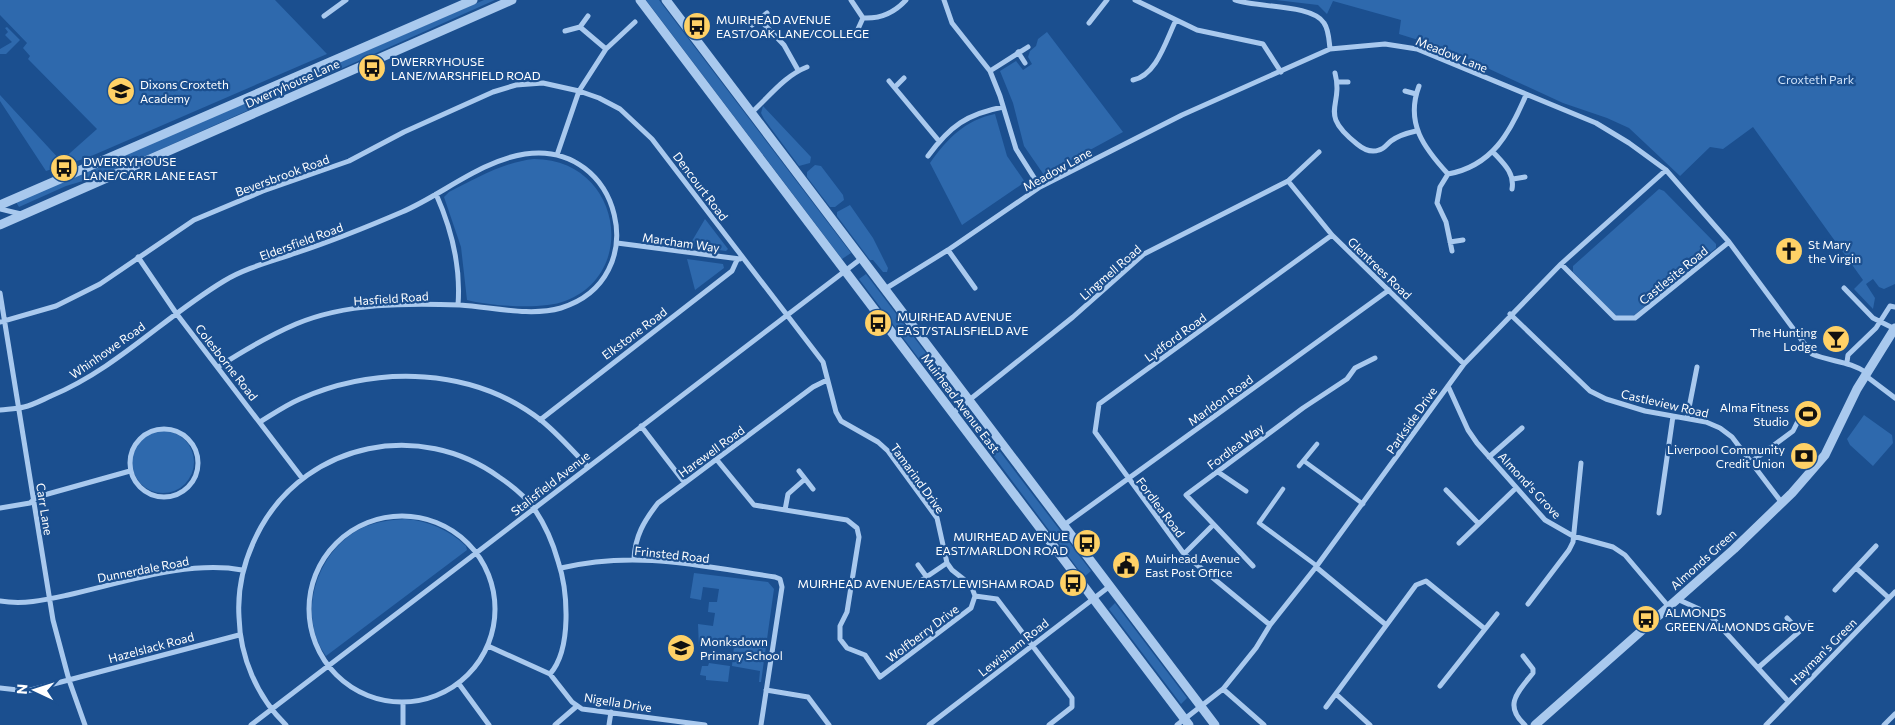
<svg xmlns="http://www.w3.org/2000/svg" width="1895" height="725" font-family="Commissioner,sans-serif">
  <rect width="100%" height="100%" fill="#1b4f8f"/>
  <path fill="#2e69ad" d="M0 0H275L327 54 89 157 46 171 0 101V95L61 161 97 129 28 59 30 56 23 48 27 43 0 15Z
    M484 0H495L103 175 66 186 19 207 16 202Z
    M646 0H659L851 253 842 259Z
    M1276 0H1895V284L1884 289 1879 287 1873 279 1866 284 1875 298 1873 309 1854 289 1863 280 1753 127 1723 149 1710 147 1680 176 1629 128 1607 118 1563 103 1444 48 1399 34 1401 20 1333 1 1327 14 1318 5Z
    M7 27 20 40 6 54H0V49L12 42 5 35 8 32 5 28Z
    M1047 32 1123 132 1044 175 1024 146 1013 103 1000 71 1016 61 1023 70 1032 64 1028 57 1030 51 1036 46 1038 39Z
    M763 106 811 157 810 163 799 166 764 119 761 113Z
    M995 114 1007 156 1025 182 962 225 930 163C947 139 965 120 995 114Z
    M534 159C620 159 640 273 565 301 543 310 490 306 467 300L461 247 444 197 449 192C475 179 504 162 534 159Z
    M815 165 821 166 843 195 844 200 835 207H830L807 177V172Z
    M1659 189 1664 191 1716 244V248L1632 317 1616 316 1573 272V266Z
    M850 205 873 238 888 268 887 272H883L873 260H870L837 216V212Z
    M705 219 728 249 726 251 689 246Z
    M687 259 723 264 724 268 695 290Z
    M866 274 960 398 953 404 859 279Z
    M969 411 1091 571 1084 577 963 415Z
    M1864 415 1892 435 1893 443 1873 466 1850 445 1847 439Z
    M132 462a31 31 0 1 1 62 0a31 31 0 1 1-62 0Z
    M405 519C429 521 449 530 466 546L467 550 326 656C296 615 317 551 360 529 374 522 389 520 405 519Z
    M694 573 768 582 774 589 761 682H759L760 671 732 666 734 646 711 643 710 646 699 648 698 624 713 626 715 613 708 612 709 602H717L719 589 703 587 701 600 690 598Z
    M1115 603 1187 698 1181 704 1109 609Z
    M709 663 730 666 728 682 706 680V676L700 675 702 666H708Z"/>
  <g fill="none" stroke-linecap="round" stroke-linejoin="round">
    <path stroke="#a9c9ee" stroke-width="4.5" d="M1304 461 1363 504
      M1299 466 1317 444
      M1283 489 1259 523 1317 566"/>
    <path stroke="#a9c9ee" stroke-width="5" d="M851 0 863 18C880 19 895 12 906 0
      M944 0 952 23 990 71 1000 96 1016 149 1040 187
      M1135 0 1197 30 1263 44 1281 72
      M1235 0C1257 8 1312 4 1324 23 1329 30 1329 41 1330 49
      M324 16 346 0
      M588 16 580 27 606 49
      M759 19 784 45 798 70
      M1089 23 1107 0
      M752 25 767 13
      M858 29 863 18
      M565 31 580 27
      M1018 52 1025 63
      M990 71 1028 47
      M1335 73C1344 108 1317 112 1357 144 1363 149 1371 153 1379 150 1384 149 1387 144 1391 141 1399 135 1407 133 1416 131
      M1133 80C1157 75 1166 40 1176 20
      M889 81 939 141
      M1337 82H1348
      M1419 86C1405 123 1424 148 1448 174
      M895 87 904 78
      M1405 91 1416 94
      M751 113C769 97 784 76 807 67
      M1493 152C1503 163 1515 173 1512 189
      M557 155 579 91 606 49 635 22
      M928 156C950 126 967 114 1003 107
      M1513 179 1525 177
      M1288 181 1332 235 1464 364
      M436 194C452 230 461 266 458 305
      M0 209 21 214
      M1450 242 1463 240
      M617 243 740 259
      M948 250 975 288
      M1452 251 1446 222 1437 203 1440 187 1448 174C1492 166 1510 133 1526 95
      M138 257 176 313 302 478
      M1561 264 1615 318H1635L1729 242
      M1844 288 1873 318 1895 329
      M885 289 948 250 1040 187 1182 115 1330 49 1385 44 1417 49 1596 123 1629 143 1666 170 1729 242 1812 354C1831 362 1850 361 1867 373
      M0 293 53 620 69 680 85 725
      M1510 314 1590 391 1606 399 1645 411 1706 422 1720 428 1732 437 1782 503
      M0 322 56 306 100 284 194 220 263 191 349 161 404 132 493 92 516 85 543 83 579 91 599 98 620 109 652 139 823 362 836 412 841 421 878 442 888 451 937 518 947 563 952 570 971 585 975 596 997 599 1072 698V707L1049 725
      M1847 362 1848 355 1876 328 1890 306 1895 307
      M1866 376 1895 398
      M1448 386 1468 430 1477 443 1545 520 1573 536 1613 547 1625 555 1669 607
      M0 410C8 409 16 409 24 407 33 405 42 400 51 396 116 369 164 317 224 281 245 268 273 261 296 253 332 241 367 227 402 212 442 195 480 161 525 154 621 140 655 279 561 308 530 317 492 307 460 305 406 303 346 303 296 324 268 336 243 351 218 367
      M953 413 1073 317 1144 254 1288 181 1319 152
      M1687 418 1697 367
      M540 420 732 271 737 260
      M260 422C273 414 286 405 300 399 378 365 473 367 542 421 559 435 573 451 588 467
      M641 426 684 482
      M130 463a34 34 0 1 1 68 0a34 34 0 1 1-68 0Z
      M1489 457 1522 428
      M717 460 754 505 847 520 857 528 859 537 847 612 840 626V639L847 648 865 655 880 677 971 608 975 596
      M1751 462 1793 431 1800 417
      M799 471 813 489
      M1218 472 1246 491
      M1446 490 1478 523
      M0 508 30 503 37 497 130 471
      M785 510 788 494 805 479
      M1659 513 1673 416
      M309 609a93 93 0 1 1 186 0a93 93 0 1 1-186 0Z
      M1064 525 1389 290
      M1459 543 1516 488
      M1184 554 1213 525
      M634 559C635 536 644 521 658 503L813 387 827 380
      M918 565 926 576
      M1253 566 1186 495 1303 408 1347 379 1355 368 1375 358
      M1316 567 1385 624
      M561 568C636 550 701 566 775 577L780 579 782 587 761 725
      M1856 568 1889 598
      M916 584 947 563
      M1835 590 1876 546
      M1677 599 1708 613 1788 701
      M0 601C24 605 45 600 68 595 122 583 188 560 242 570
      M1528 604 1569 550 1573 542 1581 463
      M1787 618 1798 630
      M1270 625 1184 554 1095 432 1099 404 1332 235
      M488 646 550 674 572 702 582 709 705 725
      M1523 656 1533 669V673C1518 692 1503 705 1525 725
      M1759 667 1809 623
      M459 684 489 725
      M1440 686 1497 614
      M0 688 27 691 239 635
      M1223 689 1264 725
      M766 690 808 697 829 725
      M1336 694 1370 725
      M403 703V725
      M1326 707 1416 585 1426 581 1485 629
      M251 725 862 258
      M286 725C257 697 240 657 239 617 237 585 245 556 261 527 309 442 420 420 499 477 511 485 526 497 535 510 545 525 553 543 558 561 568 591 572 649 550 674
      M555 725 577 706
      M609 725 611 712
      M929 725 1110 586
      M1177 725 1223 689 1256 648 1270 625 1316 567 1464 364 1561 264 1666 170
      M1766 725 1895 592
      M1884 725 1895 714"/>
    <path stroke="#a9c9ee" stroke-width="9" d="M640 0 1189 725
      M666 0 1215 725
      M0 205 473 0
      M0 225 512 0
      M1535 725 1734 549 1792 493 1825 455 1857 389 1895 328"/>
  </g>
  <defs>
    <g id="bus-disc" transform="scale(1.4375)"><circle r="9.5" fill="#ffd166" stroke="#1b4f8f"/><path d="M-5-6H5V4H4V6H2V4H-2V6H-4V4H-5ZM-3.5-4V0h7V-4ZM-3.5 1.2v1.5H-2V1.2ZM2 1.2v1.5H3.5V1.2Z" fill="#111"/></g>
    <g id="school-disc" transform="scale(1.4375)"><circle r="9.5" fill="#ffd166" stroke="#1b4f8f"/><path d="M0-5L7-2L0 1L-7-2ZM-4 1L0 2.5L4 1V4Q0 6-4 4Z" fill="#111"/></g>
    <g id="church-disc" transform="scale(1.4375)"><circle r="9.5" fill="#ffd166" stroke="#1b4f8f"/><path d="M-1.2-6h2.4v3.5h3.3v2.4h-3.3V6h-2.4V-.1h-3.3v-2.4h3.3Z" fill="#111"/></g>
    <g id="bar-disc" transform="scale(1.4375)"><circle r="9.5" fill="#ffd166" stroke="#1b4f8f"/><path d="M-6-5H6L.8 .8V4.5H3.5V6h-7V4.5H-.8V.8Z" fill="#111"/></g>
    <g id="stadium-disc" transform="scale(1.4375)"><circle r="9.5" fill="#ffd166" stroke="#1b4f8f"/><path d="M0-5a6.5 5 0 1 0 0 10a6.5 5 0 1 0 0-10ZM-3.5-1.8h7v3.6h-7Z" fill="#111"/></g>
    <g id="bank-disc" transform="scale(1.4375)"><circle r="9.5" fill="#ffd166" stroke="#1b4f8f"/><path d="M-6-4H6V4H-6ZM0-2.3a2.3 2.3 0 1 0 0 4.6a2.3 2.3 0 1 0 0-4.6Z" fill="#111"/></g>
    <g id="civic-disc" transform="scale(1.4375)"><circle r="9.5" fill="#ffd166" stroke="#1b4f8f"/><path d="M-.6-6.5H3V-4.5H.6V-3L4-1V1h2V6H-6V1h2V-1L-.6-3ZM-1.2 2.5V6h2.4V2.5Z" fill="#111"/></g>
  </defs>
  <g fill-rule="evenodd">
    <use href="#bus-disc" x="697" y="26"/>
    <use href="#bus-disc" x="372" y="68"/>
    <use href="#school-disc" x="121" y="91"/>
    <use href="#bus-disc" x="64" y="168"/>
    <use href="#church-disc" x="1789" y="251"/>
    <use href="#bus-disc" x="878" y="323"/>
    <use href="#bar-disc" x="1836" y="339"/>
    <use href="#stadium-disc" x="1808" y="414"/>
    <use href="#bank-disc" x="1804" y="456"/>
    <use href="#bus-disc" x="1087" y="543"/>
    <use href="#civic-disc" x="1126" y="565"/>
    <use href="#bus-disc" x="1073" y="583"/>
    <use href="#bus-disc" x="1646" y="619"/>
    <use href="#school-disc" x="681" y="648"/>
  </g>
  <g text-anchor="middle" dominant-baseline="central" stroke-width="4.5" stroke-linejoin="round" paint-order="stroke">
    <g font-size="12" fill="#fff" stroke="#1b4f8f" text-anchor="start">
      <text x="716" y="19">MUIRHEAD AVENUE<tspan x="716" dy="14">EAST/OAK LANE/COLLEGE</tspan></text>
      <text x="391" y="61">DWERRYHOUSE<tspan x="391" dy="14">LANE/MARSHFIELD ROAD</tspan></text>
      <text x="140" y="84">Dixons Croxteth<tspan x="140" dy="14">Academy</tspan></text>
      <text x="83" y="161">DWERRYHOUSE<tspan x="83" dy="14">LANE/CARR LANE EAST</tspan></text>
      <text x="1808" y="244">St Mary<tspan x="1808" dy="14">the Virgin</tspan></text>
      <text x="897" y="316">MUIRHEAD AVENUE<tspan x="897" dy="14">EAST/STALISFIELD AVE</tspan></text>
      <text x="1817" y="332" text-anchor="end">The Hunting<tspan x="1817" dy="14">Lodge</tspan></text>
      <text x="1789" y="407" text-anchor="end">Alma Fitness<tspan x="1789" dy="14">Studio</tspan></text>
      <text x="1785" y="449" text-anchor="end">Liverpool Community<tspan x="1785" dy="14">Credit Union</tspan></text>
      <text x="1068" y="536" text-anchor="end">MUIRHEAD AVENUE<tspan x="1068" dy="14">EAST/MARLDON ROAD</tspan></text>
      <text x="1145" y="558">Muirhead Avenue<tspan x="1145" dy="14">East Post Office</tspan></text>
      <text x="1054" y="583" text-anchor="end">MUIRHEAD AVENUE/EAST/LEWISHAM ROAD</text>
      <text x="1665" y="612">ALMONDS<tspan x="1665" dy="14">GREEN/ALMONDS GROVE</tspan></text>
      <text x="700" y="641">Monksdown<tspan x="700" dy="14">Primary School</tspan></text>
    </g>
    <g font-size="12" fill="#fff" stroke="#1b4f8f">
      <text transform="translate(1452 54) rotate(22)">Meadow Lane</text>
      <text transform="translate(292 83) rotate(-24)">Dwerryhouse Lane</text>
      <text transform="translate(1057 169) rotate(-29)">Meadow Lane</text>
      <text transform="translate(282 175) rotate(-20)">Beversbrook Road</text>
      <text transform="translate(701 186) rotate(53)">Dencourt Road</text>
      <text transform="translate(301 241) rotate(-20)">Eldersfield Road</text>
      <text transform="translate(681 242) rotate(8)">Marcham Way</text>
      <text transform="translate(1380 268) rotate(44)">Glentrees Road</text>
      <text transform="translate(1110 272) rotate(-41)">Lingmell Road</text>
      <text transform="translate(1673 275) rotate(-39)">Castlesite Road</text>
      <text transform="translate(391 298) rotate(-4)">Hasfield Road</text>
      <text transform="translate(634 333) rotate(-37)">Elkstone Road</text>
      <text transform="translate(1175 337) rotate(-36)">Lydford Road</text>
      <text transform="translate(107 350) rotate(-35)">Whinhowe Road</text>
      <text transform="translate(227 362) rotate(52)">Colesborne Road</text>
      <text transform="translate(1220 400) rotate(-36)">Marldon Road</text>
      <text transform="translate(961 403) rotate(53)">Muirhead Avenue East</text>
      <text transform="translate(1665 403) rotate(13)">Castleview Road</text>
      <text transform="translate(1411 420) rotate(-55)">Parkside Drive</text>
      <text transform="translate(1235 446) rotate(-37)">Fordlea Way</text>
      <text transform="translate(711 451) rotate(-36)">Harewell Road</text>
      <text transform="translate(918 478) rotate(54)">Tamarind Drive</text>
      <text transform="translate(550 483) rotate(-38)">Stalisfield Avenue</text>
      <text transform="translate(1530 485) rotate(47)">Almond's Grove</text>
      <text transform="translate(1161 507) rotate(53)">Fordlea Road</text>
      <text transform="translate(45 509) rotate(81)">Carr Lane</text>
      <text transform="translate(672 554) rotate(6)">Frinsted Road</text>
      <text transform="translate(1703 559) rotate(-42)">Almonds Green</text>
      <text transform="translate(143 569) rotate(-11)">Dunnerdale Road</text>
      <text transform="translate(922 633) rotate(-37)">Wolfberry Drive</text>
      <text transform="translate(151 647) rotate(-15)">Hazelslack Road</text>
      <text transform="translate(1013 647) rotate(-38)">Lewisham Road</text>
      <text transform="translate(1823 651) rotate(-45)">Hayman's Green</text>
      <text transform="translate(618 702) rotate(9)">Nigella Drive</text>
    </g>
    <g font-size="12" fill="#cfe3fa" stroke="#1b4f8f">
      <text x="1816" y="79">Croxteth Park</text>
    </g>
  </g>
  <g transform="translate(35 690) rotate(274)" stroke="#1b4f8f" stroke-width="4" paint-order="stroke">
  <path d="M0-4L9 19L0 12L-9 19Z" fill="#ffffff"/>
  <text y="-8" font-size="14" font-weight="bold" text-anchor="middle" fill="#ffffff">N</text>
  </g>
</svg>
